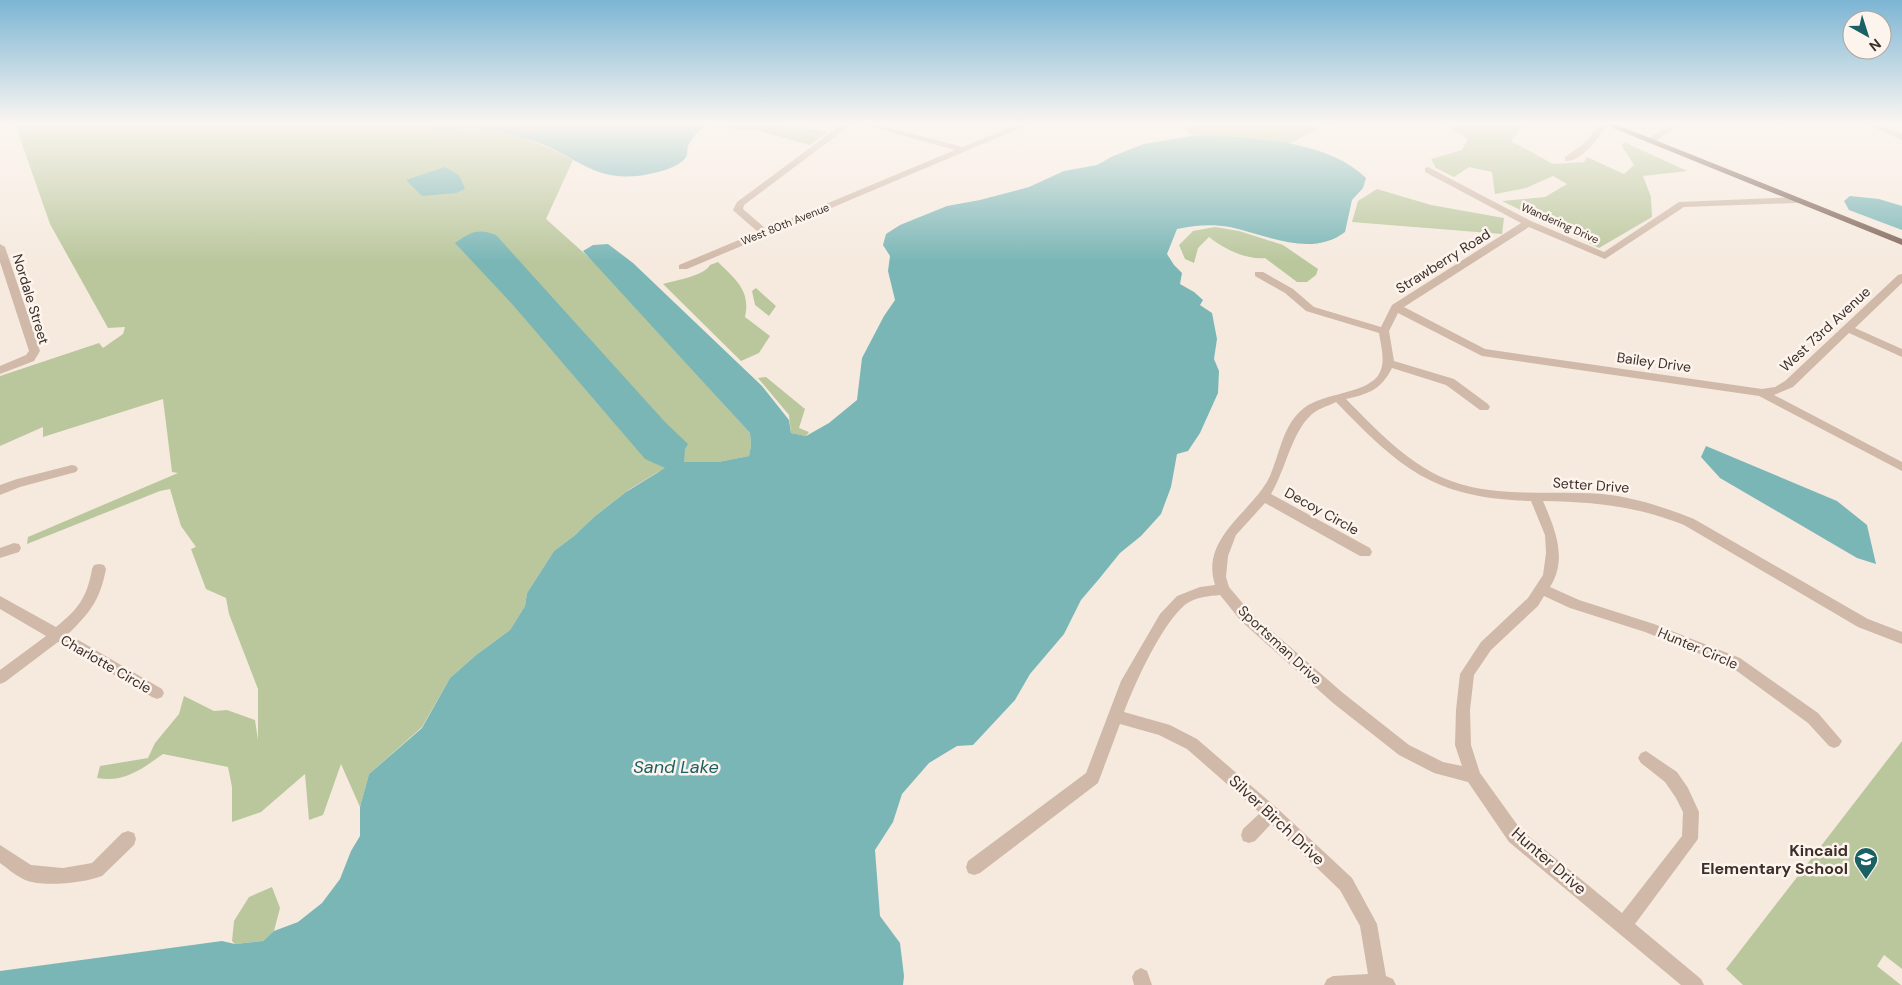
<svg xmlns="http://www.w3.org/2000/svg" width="1902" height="985" font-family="'DM Sans',sans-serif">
  <rect width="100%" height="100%" fill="#f6eadf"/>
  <path fill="#bac79d" d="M15 124H428L437 131C449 132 460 128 472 128 504 128 545 144 573 160L546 219 603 270 750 433 751 446 749 456 718 462H683L658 472 630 489 594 517 574 536 554 551 527 593 525 606 510 630 476 655 450 678 422 727 369 774 360 807 341 764 323 815 309 820 305 774 261 812 232 822V787L228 767 163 754C142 769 124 783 97 778L100 766 148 758 155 743 179 714 184 696 214 711 227 710 255 720 258 740V689L229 614 226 598 206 589 191 549 196 547 181 526 170 489 160 491 27 544 28 537 178 473 172 472 163 399 43 437V427L0 446V376L99 343 103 348 123 334 125 327 108 328 50 224Z
    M720 124H784L828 132 810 145 759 131 711 127Z
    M1186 124H1332L1324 125 1293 142 1286 144 1264 139 1193 136 1185 128Z
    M1440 124H1524L1511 141 1553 164 1584 162 1587 157 1624 174 1634 165 1622 146 1624 142 1687 171 1643 176 1651 197 1652 217 1599 248 1502 201 1545 197 1567 184 1553 176 1526 188 1495 194 1492 172 1469 167 1454 177 1436 168 1431 159 1462 150 1468 139 1453 129Z
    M1377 189 1431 205 1504 218 1502 234 1352 222 1358 201Z
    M1215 227 1239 231 1283 245 1318 269 1316 275 1307 282H1297L1265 258C1246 260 1224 249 1209 237L1198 248 1194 263 1185 259 1179 245 1193 231Z
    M718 262C735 279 751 290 745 317L770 336 759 353 741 361 663 284C676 280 704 276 710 265Z
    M756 288 776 306 769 316 755 305 752 291Z
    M766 377 805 409 799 428 809 432 806 436 791 433 789 415 758 378Z
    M1902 741V969L1884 955 1877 966 1901 985H1743L1726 969Z
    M272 887 280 908 274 931 263 941 235 944 232 941 234 921 249 897Z"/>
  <path fill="#7ab6b6" d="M428 124H712C701 127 693 135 688 146 687 150 688 154 686 157 680 167 659 172 649 174 592 186 575 152 527 139 510 134 489 128 471 128 459 128 449 132 437 131Z
    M1192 136C1244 136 1327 139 1366 178L1363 188 1352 200 1345 232C1311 258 1267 235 1230 227 1212 224 1195 225 1177 229L1167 254 1174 265 1182 273 1180 284 1194 292 1203 300 1200 305 1212 313 1217 339 1214 359 1219 371 1218 393 1200 433 1188 451 1177 454 1171 487 1161 514 1141 536 1120 553 1099 579 1081 600 1064 634 1030 674 1015 700 973 745 957 746 929 763 902 794 893 822 875 850 880 916 900 943 904 976 903 985H0V971L222 941 235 944 263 941 274 931 298 922 322 903 340 879 351 851 360 836V807L369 774 422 728 450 678 476 655 510 630 525 606 527 593 554 551 574 536 594 517 626 492 665 468 645 459 513 305 455 243C471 232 477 228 496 235L665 422 688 444 685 449 684 462H718L749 456 751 446 750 433 583 251 593 245 608 244 633 263 762 386 789 420 791 433 806 436 829 423 857 400 862 358 884 316 895 300 888 271 890 256 883 245 886 234 900 225 947 206 980 200 1029 187 1064 171 1097 165 1113 156 1144 144Z
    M445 167 459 175 465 189 456 193 422 196 406 180Z
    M1850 196 1879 199 1902 206V230L1849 210 1844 201Z
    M1706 446 1837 501 1867 525 1876 564 1857 558 1720 478 1701 457Z"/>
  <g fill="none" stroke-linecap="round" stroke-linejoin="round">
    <path fill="#d0b9a9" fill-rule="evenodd" d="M842 124H852L744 205 743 209 766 229 955 150 861 124H875L963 147 1018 124H1030L687 269H679V265L758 232 735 212 733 210 737 202Z
      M1600 124H1608C1600 136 1581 163 1565 161V157L1586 142Z
      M1671 124H1681L1653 143H1647V139Z
      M1865 124H1877L1902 134V140Z
      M1428 167 1531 221 1604 252 1679 202 1796 197 1801 200 1796 203 1684 207 1605 259 1529 227 1404 307 1485 349 1762 389 1775 387 1785 381 1898 275 1902 274V283L1855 328 1902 349V357L1849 333 1793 387 1774 395 1902 462V471L1759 396 1482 356 1398 313 1389 331 1394 361 1454 379 1488 404 1490 407 1488 410H1480L1446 385 1392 368C1381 390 1368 394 1346 399 1377 430 1410 467 1454 482 1501 498 1553 490 1602 494 1633 497 1664 507 1694 519L1868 619 1902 632V644L1858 627 1684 525C1636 506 1595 502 1543 501 1555 529 1568 559 1550 587L1579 600 1654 624 1740 658 1818 713 1842 741 1839 746 1834 748 1829 746 1808 723 1730 666 1645 632 1570 608 1544 596 1538 606 1491 650 1474 675 1470 710 1471 745 1480 773 1521 830 1622 913 1682 836 1683 812 1676 798 1665 782 1641 763 1638 758 1641 753 1646 751 1677 772 1688 788 1699 812 1698 839 1635 924 1701 979 1704 985H1681L1509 842 1468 782 1434 773 1399 755 1333 703 1241 621 1220 595C1209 596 1196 597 1186 604 1162 623 1135 683 1124 712L1170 725 1197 739 1277 808 1352 878 1377 924 1386 976 1393 979 1396 985H1324L1327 979 1333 976 1368 974 1360 926 1340 890 1271 824 1255 841 1249 843 1243 841 1241 835 1243 829 1260 813 1187 749 1159 735 1120 724 1098 783 980 873 974 875 968 873 966 867 968 861 1086 773 1121 681 1160 614 1177 596 1200 587 1215 585C1200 538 1251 513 1269 478 1280 455 1282 425 1304 408 1324 393 1362 394 1377 377 1387 364 1381 347 1379 333L1306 311 1285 293 1255 276V272H1263L1293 289 1314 307 1381 327 1392 305 1521 223 1425 172V168ZM1336 402C1401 469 1433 498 1531 501L1545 535 1546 553 1543 575 1528 598 1481 642 1460 674 1456 710 1455 745 1462 766 1443 762 1409 745 1343 693 1251 613 1229 587 1226 577 1228 556 1236 535 1265 503 1360 556H1370L1372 552 1370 548 1271 494C1286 469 1291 434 1311 415 1317 409 1328 406 1336 402Z
      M0 244 5 247 40 351 34 361 0 374V366L26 355 29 351 0 262Z
      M72 465 76 466 78 469 76 472 20 487 0 495V485L17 479Z
      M14 543 19 544 21 548 19 552 0 558V548Z
      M99 564 104 565 106 569C100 600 90 613 68 634L162 689 164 693 162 697 157 699 152 697 58 642 5 682 0 684V670L46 636 0 609V596L56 627C78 609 87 598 92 569L94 565Z
      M128 831 134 833 136 839 134 845 102 876C84 883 40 888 23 879 15 875 7 868 0 863V845L31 865 63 868 92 863 122 833Z
      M1141 968 1147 971 1152 985H1134L1132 977 1135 971Z"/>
    <path fill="#806559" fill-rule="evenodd" d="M1603 124H1615L1902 239V245Z"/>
  </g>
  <linearGradient id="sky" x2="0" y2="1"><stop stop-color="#7cb5d4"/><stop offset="0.47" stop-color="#fbf6f1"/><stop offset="1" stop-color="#fbf6f1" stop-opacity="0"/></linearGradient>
  <rect width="1902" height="262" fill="url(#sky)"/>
  <defs>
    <g id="school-pin" transform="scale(1.25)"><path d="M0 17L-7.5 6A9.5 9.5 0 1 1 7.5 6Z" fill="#1a6163" stroke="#fcf4ed"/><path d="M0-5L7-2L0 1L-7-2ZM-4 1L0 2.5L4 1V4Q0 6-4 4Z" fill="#fff"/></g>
  </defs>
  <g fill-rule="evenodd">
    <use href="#school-pin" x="1866" y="859"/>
  </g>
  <g text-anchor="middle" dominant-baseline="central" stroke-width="5" stroke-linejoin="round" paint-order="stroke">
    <g font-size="11" fill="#3c2f2a" stroke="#fcf4ed">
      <text transform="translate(1560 223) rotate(24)">Wandering Drive</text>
      <text transform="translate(785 224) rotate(-22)">West 80th Avenue</text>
    </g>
    <g font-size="14" fill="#3c2f2a" stroke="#fcf4ed">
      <text transform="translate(1443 261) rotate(-32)">Strawberry Road</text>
      <text transform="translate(31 299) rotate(73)">Nordale Street</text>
      <text transform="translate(1825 329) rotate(-43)">West 73rd Avenue</text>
      <text transform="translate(1654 362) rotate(8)">Bailey Drive</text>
      <text transform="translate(1591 485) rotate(4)">Setter Drive</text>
      <text transform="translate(1322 511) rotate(29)">Decoy Circle</text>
      <text transform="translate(1280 645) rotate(43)">Sportsman Drive</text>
      <text transform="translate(1698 648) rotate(23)">Hunter Circle</text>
      <text transform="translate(106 664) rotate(30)">Charlotte Circle</text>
    </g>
    <g font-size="16" fill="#3c2f2a" stroke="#fcf4ed">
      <text transform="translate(1277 820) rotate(43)">Silver Birch Drive</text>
      <text transform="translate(1549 861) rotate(41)">Hunter Drive</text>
    </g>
    <g font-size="16" font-weight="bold" fill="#3c2f2a" stroke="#fcf4ed" text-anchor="end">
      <text x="1848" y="850">Kincaid<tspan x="1848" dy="18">Elementary School</tspan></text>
    </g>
    <g font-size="18" font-style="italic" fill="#1a6163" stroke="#fcf4ed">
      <text x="676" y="767">Sand Lake</text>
    </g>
  </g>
  <g transform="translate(1867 35) rotate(141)"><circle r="24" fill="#fcf4ed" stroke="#afa59f"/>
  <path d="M0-4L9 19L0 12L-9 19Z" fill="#1a6163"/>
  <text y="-8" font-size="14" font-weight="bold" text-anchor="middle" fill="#3c2f2a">N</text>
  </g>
</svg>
